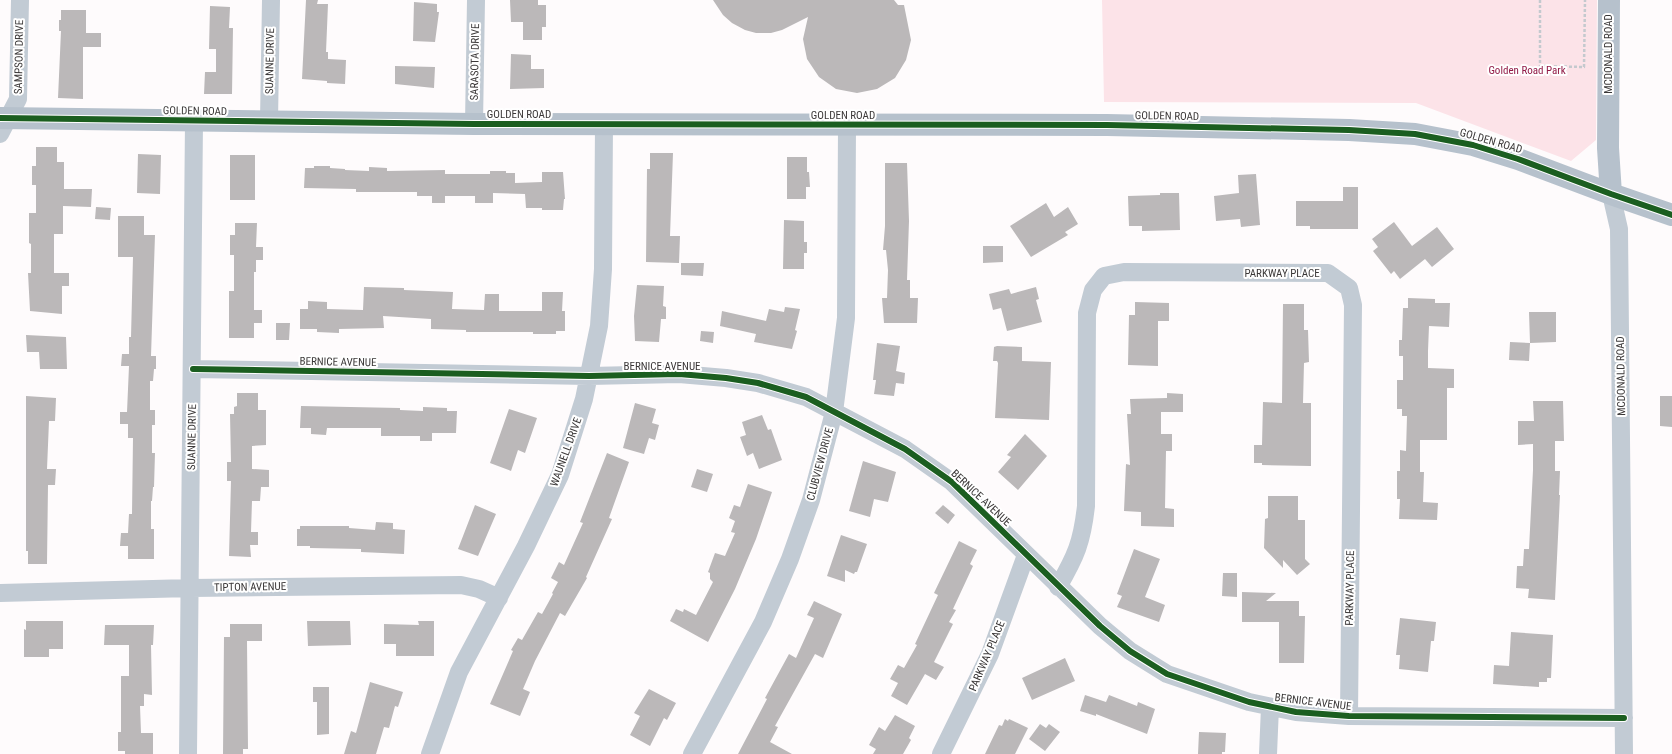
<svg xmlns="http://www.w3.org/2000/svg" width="1672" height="754" font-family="'Roboto Condensed',sans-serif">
  <rect width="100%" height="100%" fill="#fefbfc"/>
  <path fill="#fce3e8" d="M1102 0H1597L1596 140 1571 161 1416 103 1104 102Z"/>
  <path fill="#bbb8b9" d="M306 0H318L317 4H328L326 52H328V59L346 60 345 84 327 83V81L302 79Z
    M510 0H538V5H546V27H542V40H523V22H511Z
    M713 0H894L898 5H904L911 40 906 60 895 78 877 89 857 93 836 89 819 77 807 59 803 39 808 17 782 30 771 33H756L745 30 732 23 723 15Z
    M414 2 437 4V12H439L435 42 413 41Z
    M210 6 230 7 229 28H233L232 94H204L205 72H216V49H209Z
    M61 10H86V33H101V47H83V99L58 98 61 31H59V20H61Z
    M511 54 531 55V69H544V88L510 89Z
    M395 66 435 67 434 88 395 84Z
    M36 147H57V162H64V189H92L91 207 63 206V234H54V273H69V286H62V314L30 311 28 273H31V244L29 243V213H36V185H32V166H36Z
    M650 153H673L670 236H680L679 263 646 262 647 169H650Z
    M138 154 161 155 160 194 137 193Z
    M230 155H255V200H230Z
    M787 157H807V172H809L810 187H806V199H787Z
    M885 163H907L909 221 907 280H910V298H918L917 323H884L882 298H887L888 270 886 250H883L885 226Z
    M314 166H330V168L345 169V170L369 171V167L387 168V171L445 170V174H490V171H506V173H515V183L542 182V172H563L565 199H564L563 210H542V208H526L525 194 493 193V203H475V196H445V203H432V196H417V192H356V189L304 188 305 168H314Z
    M1256 174 1260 225 1241 227 1240 219 1216 221 1214 196 1239 193 1238 175Z
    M1343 187H1358V229H1310V226H1296V201H1343Z
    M1160 193H1179L1180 230 1142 231V226H1129L1128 196 1160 195Z
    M1046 203 1054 217 1068 207 1078 224 1065 232 1068 235 1031 257 1010 226Z
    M96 207 111 208 110 220 95 219Z
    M118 216H144V235H155L151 356H156V369H154L153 381H150V410H155V425H152V453H155L154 487H153L152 501H151V529H154V559H128V546H120L121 533H128L129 514H132L133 438H128V424H120V412H127L129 366H121L122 354H129V337H131L133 257H118Z
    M784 220 804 221V242H807V253H804V269H783Z
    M1394 222 1412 246 1437 227 1454 249 1432 267 1425 259 1400 279 1394 271 1391 274 1373 251 1378 247 1372 239Z
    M235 223H257L256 247H263V260H256V272H254V310H262V323H254V338H229V291H234V255H230V235H235Z
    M983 246H1003V262L983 263Z
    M681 263H704L703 276 681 275Z
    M637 285 664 286 663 306 666 307V319H661L659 342 635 341 634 316Z
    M364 287 404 288V290L453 292 452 309 484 310 485 294H499V311H542V292H563L562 311H565V331H556V334H533V332H466V330L431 329V319L383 316 384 328 339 329V333L317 332V329H300V309H308V301L327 302V309L363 310Z
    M1036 287 1039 299 1036 300 1042 322 1007 331 1001 308 993 310 989 294 1009 289 1011 294Z
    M1408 298 1435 299V303H1450L1449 327 1429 326 1428 351V368L1454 369V388H1447V440H1420V472H1424L1423 502 1438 503 1437 520 1399 519 1400 499H1397V471H1400V450L1406 451 1407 416H1402V409H1397V380H1403V356H1399V340H1402L1403 308H1408Z
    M1135 302 1169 303V321H1158V366L1128 365 1129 315H1135Z
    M1283 304H1304V330H1308L1309 362 1304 363 1303 403H1311V466L1262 465V463H1254V445H1262L1263 402 1282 403Z
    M785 307 800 309 795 330 797 331 792 349 754 342 756 334 720 326 722 311 766 321 769 309 784 312Z
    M1529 312H1556V342L1530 343Z
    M276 323H290L289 340H276Z
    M701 331 714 332 713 343 700 341Z
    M26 335 66 337 67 369H40L39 352H27Z
    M1510 342 1530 343 1529 361 1509 360Z
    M877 343 900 346 896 371 905 373 904 384 896 383 894 396 874 394 876 380H873Z
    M997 346 1022 347V361L1051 362 1049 420 995 418 998 363 997 361H993L994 347Z
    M237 393H258V410H266V445L252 446V469L269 470V487H261L260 501H252L251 532H258V545H250L251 557 229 556 231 481H227V462H231L230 414H234V407L237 406Z
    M1167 393 1183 394V412H1161V434H1172V451H1166L1165 508 1174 509V527L1141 526V512L1124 511 1126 464 1130 465 1127 414H1131L1130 399 1167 398Z
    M26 396 56 398 55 421H49L47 469H56L55 485H48L47 564H28V551H26Z
    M1660 396H1672V427L1660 426Z
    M1533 401H1563L1564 441H1555V471H1560L1559 495H1560L1555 600 1528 598 1529 589 1516 588 1517 566H1523L1524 549H1529L1533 470V444L1518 445V421H1534Z
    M635 403 656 409 652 423 659 425 655 440 649 438 644 454 623 448Z
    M301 406 400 408V410L423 411V407L447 408V411H457L456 433H432V441H420V436H381V428H327L326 435 311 434V428H300Z
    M509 409 537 418 525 453 518 450 511 471 490 463Z
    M762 415 768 430 771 429 782 460 759 469 753 453 747 456 740 437 746 435 742 422Z
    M1025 434 1047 456 1018 490 998 472 1011 457 1007 455Z
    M607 453 629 462 609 518 612 519 586 577 587 578 565 616 560 613 535 661 523 689 530 692 520 716 490 704 513 651 511 650 518 638 522 640 538 612 542 614 553 594 552 593 558 582 551 578 559 562 564 565 583 523 580 522Z
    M863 461 896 472 888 502 874 499 870 517 849 511Z
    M697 469 713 474 707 492 691 487Z
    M748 484 772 492 756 539 735 589 708 642 670 621 676 609 683 612 684 609 696 615 713 582 710 579V573L708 572 715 553 725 556 735 533 731 532 735 521 729 518 734 505 740 507Z
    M1268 496H1298V520H1305V559L1310 564 1297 575 1283 560V568L1264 548 1265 519 1268 518Z
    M475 505 496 514 478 556 458 549Z
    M943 505 955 515 948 524 935 513Z
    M376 522 393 523V529L405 530 404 554 361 552V549L310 548V546H297V529H300V526H349V528L375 530Z
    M841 535 867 544 857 572H855L854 574 845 570V582L827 576Z
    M959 541 977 550 970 564 973 566 953 609 956 610 949 622 953 624 934 662 944 667 936 680 925 674 907 705 891 696 898 683 890 679 898 665 904 668 917 645 915 644 938 595 934 593Z
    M1134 549 1160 559 1145 597 1165 605 1159 622 1117 607 1122 596 1117 594Z
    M1223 573H1237V597L1222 596Z
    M1242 592 1276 593 1266 601H1299V616H1305L1304 663H1279V622H1242Z
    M814 601 842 614 823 658 815 654 775 726 778 727 770 742 792 754H738L767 699 765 698 789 654 796 658 814 618 807 615Z
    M1400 618 1436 622 1434 641H1431L1428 672 1399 669 1400 655H1396Z
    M26 621H63V649H49V657H24V629L26 630Z
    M307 621H350L351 645 308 646Z
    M418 621H434V656H396V644H384V624L419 625Z
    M230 624H262V641H247L248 749H243V754H223L224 637H230Z
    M105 625H154L153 645H151L152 695 144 694V706H140L141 733H153V754H125V751H118V732H121V676H129V645H104Z
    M1511 632 1553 635 1551 678H1547V682H1539V687L1493 684 1494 665 1509 666Z
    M1065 658 1075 681 1032 700 1022 678Z
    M370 682 403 692 398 707 395 706 389 728 384 727 376 754H344L351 731 356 733Z
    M313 687H329V734L317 735V702H313Z
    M649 689 676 703 667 720 664 718 650 746 630 735 640 716 634 713Z
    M1085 695 1106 702 1109 695 1137 706 1138 702 1155 709 1147 734 1096 714V716L1080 711Z
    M895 715 915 726 909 738 911 740 903 754H873L876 749 869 745 879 727 885 731Z
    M1005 719 1008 721 1009 719 1028 728 1015 754H985L999 725 1002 726Z
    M1040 724 1046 728 1049 724 1060 732 1045 751 1029 739Z
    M1199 732 1226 733 1225 752H1222V754H1198Z"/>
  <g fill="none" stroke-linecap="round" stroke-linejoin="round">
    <path stroke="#c4c9ce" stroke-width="2.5" stroke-dasharray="3 2" stroke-linecap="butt" d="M1540 0V66L1584 67 1585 0"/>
    <path stroke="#c2cbd4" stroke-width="18" d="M269 121 271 0
      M474 124 476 0
      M0 134 18 99 20 0
      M1611 194 1619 229 1624 754
      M193 369 589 376 679 374 726 378 758 383 806 397 905 449 952 482 1100 626 1130 651 1167 674 1249 702 1296 712 1349 716 1624 718
      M1058 587C1076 556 1082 542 1086 506L1087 313 1093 290 1104 276 1124 272 1328 273 1349 288 1353 305 1349 716
      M0 593 191 588 461 585 479 589 499 598
      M188 754 194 121
      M430 754 459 672 526 546 560 475 584 399 599 326 603 269 604 124
      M692 754 763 622 790 559 811 500 834 412 846 318 847 125
      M941 754 990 654 1026 555
      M1268 754 1270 707"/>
    <path stroke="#b6c1cc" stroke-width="22" d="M1609 0 1608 148 1611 194
      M0 118 474 124 1107 125 1349 130 1415 134 1473 145 1518 159 1611 194 1672 215"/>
    <g stroke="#fff" stroke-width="8">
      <path id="cycleway" d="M0 118 474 124 1107 125 1349 130 1415 134 1473 145 1518 159 1611 194 1672 215
        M193 369 589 376 679 374 726 378 758 383 806 397 905 449 952 482 1100 626 1130 651 1167 674 1249 702 1296 712 1349 716 1624 718"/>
    </g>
    <use href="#cycleway" stroke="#1b5e20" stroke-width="6"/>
  </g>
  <g text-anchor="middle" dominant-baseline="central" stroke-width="4" stroke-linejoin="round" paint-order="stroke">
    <g font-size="11" fill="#3b3838" stroke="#fff">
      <text transform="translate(1608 54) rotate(-90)">MCDONALD ROAD</text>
      <text transform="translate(19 57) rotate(-89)">SAMPSON DRIVE</text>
      <text transform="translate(270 61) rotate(-89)">SUANNE DRIVE</text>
      <text transform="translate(475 62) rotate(-89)">SARASOTA DRIVE</text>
      <text transform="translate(195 111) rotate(1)">GOLDEN ROAD</text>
      <text x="519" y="114">GOLDEN ROAD</text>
      <text x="843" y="115">GOLDEN ROAD</text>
      <text transform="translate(1167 116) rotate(1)">GOLDEN ROAD</text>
      <text transform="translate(1491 141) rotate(16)">GOLDEN ROAD</text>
      <text x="1282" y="273">PARKWAY PLACE</text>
      <text transform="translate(338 362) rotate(1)">BERNICE AVENUE</text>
      <text x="662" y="366">BERNICE AVENUE</text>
      <text transform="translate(1621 376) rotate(-91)">MCDONALD ROAD</text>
      <text transform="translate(192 437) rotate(-89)">SUANNE DRIVE</text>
      <text transform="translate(566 452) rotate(-70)">WAUNELL DRIVE</text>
      <text transform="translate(820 464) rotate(-75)">CLUBVIEW DRIVE</text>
      <text transform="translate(981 498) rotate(43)">BERNICE AVENUE</text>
      <text transform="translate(250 587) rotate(-1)">TIPTON AVENUE</text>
      <text transform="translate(1350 588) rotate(-89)">PARKWAY PLACE</text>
      <text transform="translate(987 656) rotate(-67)">PARKWAY PLACE</text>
      <text transform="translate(1313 702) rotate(7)">BERNICE AVENUE</text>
    </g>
    <g font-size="11" fill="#911a46" stroke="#fff">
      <text x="1527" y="70">Golden Road Park</text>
    </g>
  </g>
</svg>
